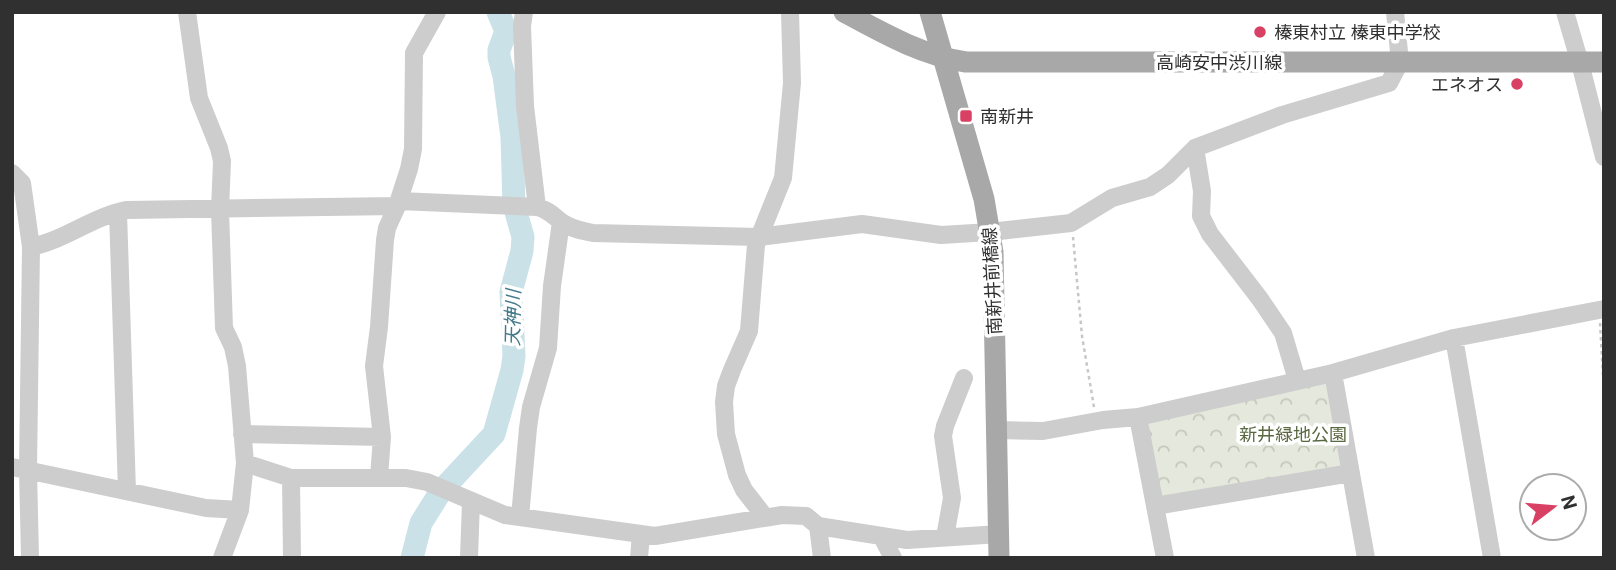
<svg xmlns="http://www.w3.org/2000/svg" width="1616" height="570" font-family="Roboto,'Noto Sans JP',sans-serif">
  <defs>
    <pattern id="park-crowns" width="20" height="18" patternUnits="userSpaceOnUse" patternTransform="scale(1.75)"><rect width="20" height="18" fill="#e5e8dc"/><path d="M2 6a3 3 0 1 1 6 0M12 15a3 3 0 1 1 6 0" fill="none" stroke="#c5c7bd"/></pattern>
  </defs>
  <rect width="100%" height="100%" fill="#fff"/>
  <path fill="url(#park-crowns)" d="M1328 382 1345 466 1159 502 1145 419Z"/>
  <g fill="none" stroke-linecap="round" stroke-linejoin="round">
    <path stroke="#cae1e8" stroke-width="23" d="M412 558 421 523 441 491 494 434 512 370 514 356 511 292 522 251 523 237 514 205 512 137 504 76 499 57V50L506 31 498 12"/>
    <path stroke="#c7c7c7" stroke-width="2.5" stroke-dasharray="3.5 3.5" stroke-linecap="butt" d="M1073 237 1082 336 1094 407
      M1600 323 1604 393"/>
    <path stroke="#cdcdcd" stroke-width="18" d="M187 12 199 98 219 148 222 161 220 210 224 328 233 347 237 366 245 463 240 510 222 558
      M524 12 522 26 525 106 537 207
      M1565 12 1580 63 1604 157
      M1195 148 1202 191 1201 216 1210 234 1260 299 1283 333 1297 380
      M12 173 22 183 31 247 28 470 30 558
      M399 201 537 207C550 210 554 217 563 223 572 229 582 231 593 233L759 237 862 224 941 235 990 232 1071 223 1112 198 1150 187 1168 175 1195 148 1282 115 1389 83 1400 62 1395 12
      M118 212 127 491
      M31 247C65 240 92 217 126 210L397 206
      M1454 338 1492 558
      M1333 373 1366 558
      M1138 417 1165 558
      M998 430 1043 431 1103 420 1138 417 1333 373 1454 338 1604 309
      M242 434 382 437
      M245 463 291 478H406L427 482 505 515 655 536 782 515 806 516 818 526 907 540 1000 534
      M12 467 206 508 240 510
      M379 477 382 437 374 366 379 327 385 240 387 228 397 206 409 169 413 149 414 53 437 12
      M291 478 292 558
      M1155 506 1351 473
      M520 517 528 428 531 407 548 348 552 286 561 222
      M765 517 744 490 737 475 726 434 724 402 726 386 732 370 749 331 756 245 783 178 792 83 790 12
      M818 526 822 558
      M882 537 893 558
      M945 537 952 498 943 436 945 426 964 378
      M469 558 471 501
      M639 558 641 534"/>
    <path stroke="#a8a8a8" stroke-width="21" d="M844 12C883 33 921 55 966 62H1604
      M930 12 984 199 993 252 999 558"/>
  </g>
  <g fill="#d84164" stroke="#fff" stroke-width="2.5">
    <circle cx="1260" cy="32" r="7"/>
    <circle cx="1517" cy="84" r="7"/>
    <rect x="959" y="109" width="14" height="14" rx="3.5"/>
  </g>
  <g text-anchor="middle" dominant-baseline="central" stroke-width="7" stroke-linejoin="round" paint-order="stroke">
    <g font-size="18" fill="#303030" stroke="#fff" text-anchor="start">
      <text x="1274" y="32">榛東村立 榛東中学校</text>
      <text x="1503" y="84" text-anchor="end">エネオス</text>
      <text x="980" y="116">南新井</text>
    </g>
    <g font-size="18" fill="#303030" stroke="#fff">
      <text x="1219" y="62">高崎安中渋川線</text>
      <text transform="translate(992 281) rotate(-93)">南新井前橋線</text>
    </g>
    <g font-size="18" fill="#596840" stroke="#fff">
      <text x="1293" y="434">新井緑地公園</text>
    </g>
    <g font-size="19" font-style="italic" fill="#447b8c" stroke="#fff">
      <text transform="translate(513 318) rotate(-89)">天神川</text>
    </g>
  </g>
  <rect width="1616" height="570" fill="none" stroke="#303030" stroke-width="28"/>
  <g transform="translate(1553 507) rotate(74)"><circle r="33" fill="#ffffff" stroke="#acacac" stroke-width="2"/>
  <path d="M0-5L12 26L0 18L-12 26Z" fill="#d84164"/>
  <text y="-10" font-size="19" font-weight="bold" text-anchor="middle" fill="#303030">N</text>
  </g>
</svg>
